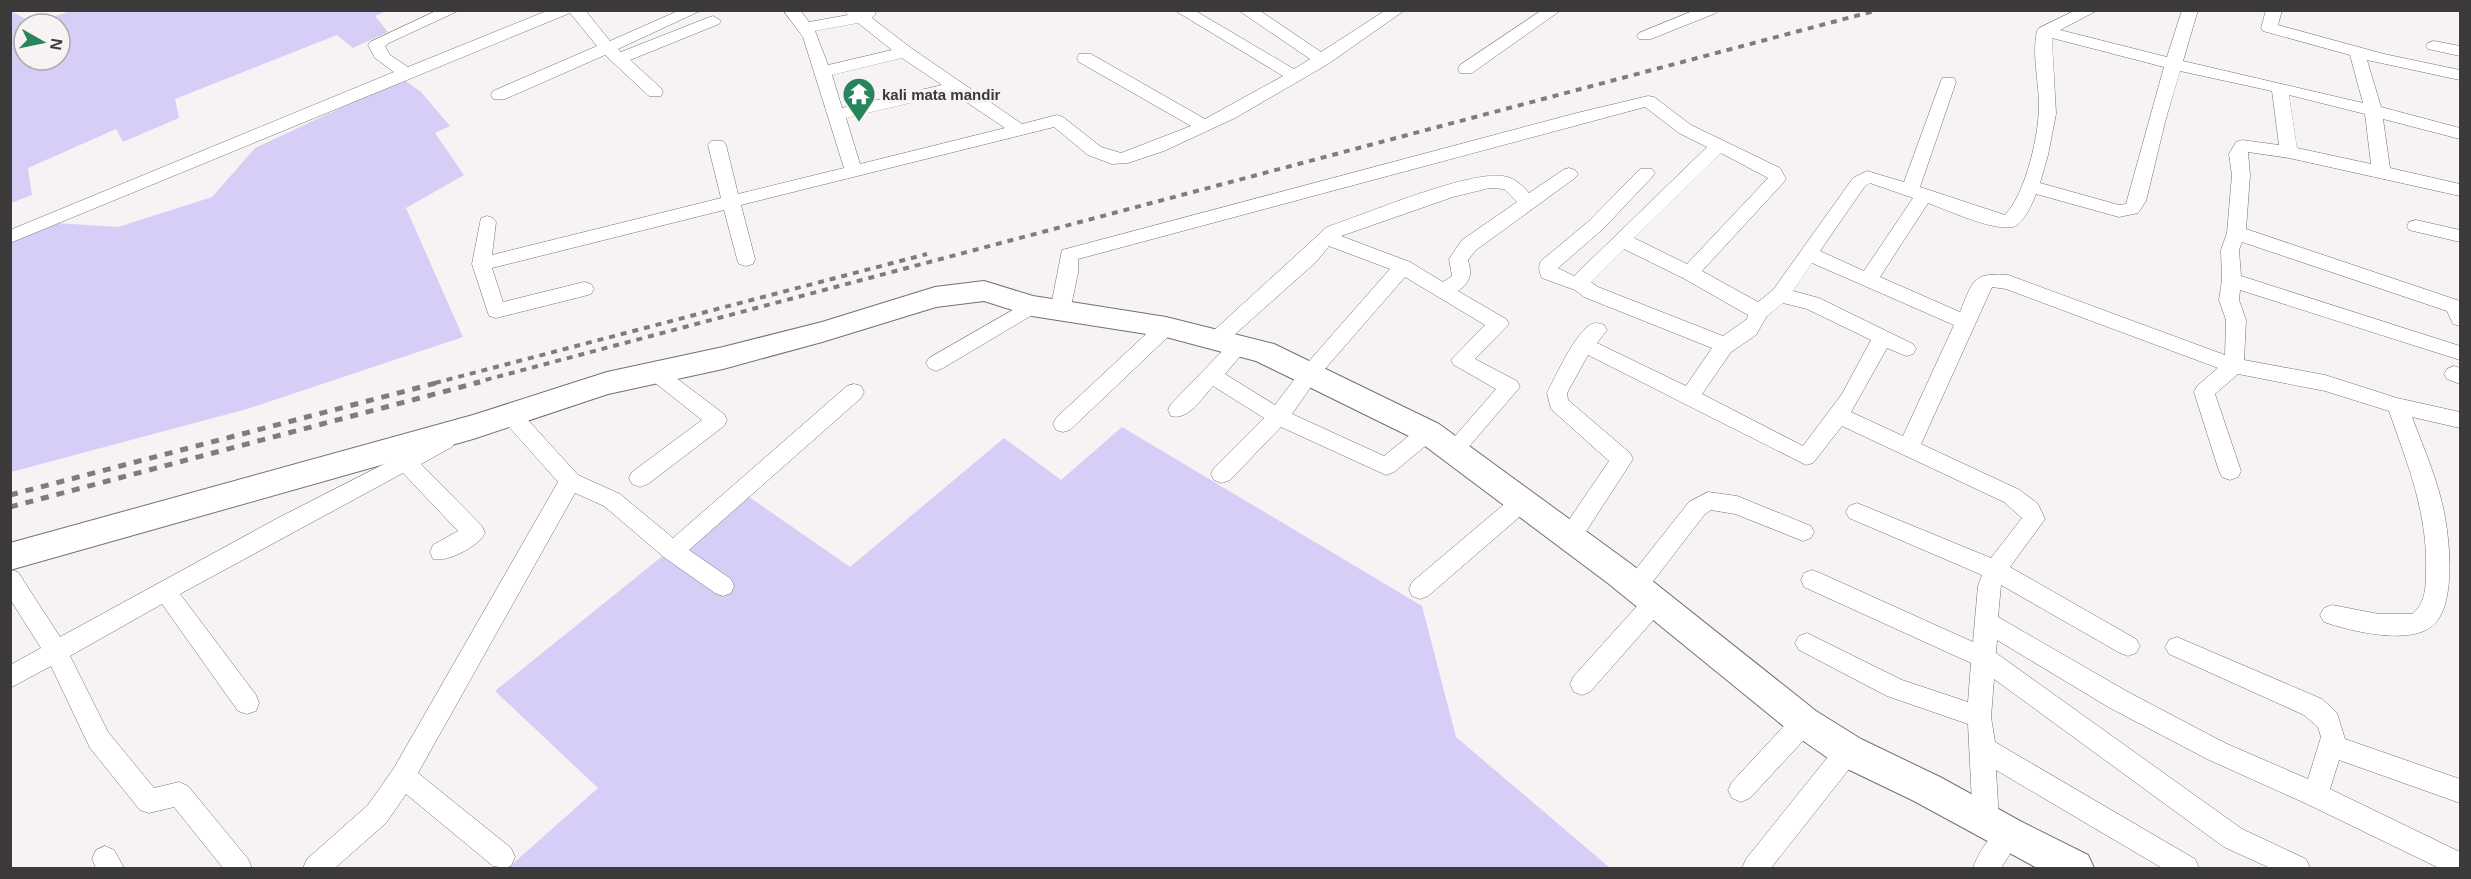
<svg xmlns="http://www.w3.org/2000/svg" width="2471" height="879" font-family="Helvetica,sans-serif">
  <rect width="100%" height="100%" fill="#f7f3f4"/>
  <path fill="#d7cef7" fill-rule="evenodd" d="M71 11H386L375 16 388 32 353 48 337 35 175 99 179 118 123 142 116 129 28 168 32 195 11 203V11L33 23ZM24 24H60V60H24Z
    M403 79 421 92 450 126 435 133 464 175 406 208 463 337 247 409 11 472V242L57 223 118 227 212 197 255 148Z
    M1122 427 1422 606 1456 737 1610 868H508L598 788 495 691 742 492 850 567 1004 438 1061 480Z"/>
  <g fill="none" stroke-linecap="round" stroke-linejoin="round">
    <g stroke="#747172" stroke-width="1">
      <path id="street" d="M438 10H460L389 43 385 46 390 55 408 67 549 10H585L610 41 680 10H702L618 49 621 52 707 18 713 16 721 21 719 24 630 60 661 88 663 92 661 96H649L605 55 505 99H493L491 95 493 91 597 46 570 13 10 243V230L394 72 375 58 368 45 370 42Z
        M783 10H800L809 22 848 15 843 10 874 11 876 14 872 18 911 48 1022 124 1057 115 1063 117 1101 147 1121 153 1191 126 1079 62 1077 58 1079 54H1091L1205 119 1283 76 1174 10H1194L1294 69 1310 59 1238 10H1259L1321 52 1386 10H1405L1328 64 1235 118 1164 151 1128 163 1112 164 1088 155 1054 127 741 205 755 259 753 264 746 266 739 264 737 259 724 210 492 268 503 302 584 282 591 284 594 289 591 294 584 296 496 318 489 316 472 264 481 218 487 216 493 218 496 222 492 255 721 198 708 145 711 141H723L726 145 738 194 844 168 803 37ZM858 23 892 50 828 65 815 31ZM902 58 942 85 842 108 832 75ZM953 93 1005 128 860 164 846 118Z
        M1542 10H1561L1472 73H1460L1458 69 1460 65Z
        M1695 10H1718L1716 13 1651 39H1639L1637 36 1639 33Z
        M2076 10H2098L2060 30 2167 57 2182 10H2198L2183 61 2363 103 2350 55 2263 31 2261 28 2266 10H2282L2278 25 2384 54 2460 70V80L2367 60 2381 107 2460 128V139L2383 119 2390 168 2460 184V196L2289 158 2248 152 2250 175 2246 229 2460 301V326L2453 324 2447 311 2242 242 2239 250 2241 276 2460 346V360L2240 290 2239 300 2246 320 2244 360 2325 375 2397 398 2460 412V428L2412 417C2422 444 2434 471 2441 499 2449 528 2459 607 2431 627 2407 645 2350 631 2324 622L2320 615 2324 608 2332 605 2379 614H2412C2425 605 2426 587 2426 572 2428 514 2408 465 2389 411L2325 391 2238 374 2215 394 2241 471 2238 477 2230 480 2222 477 2219 471 2194 392 2197 386 2218 368 2006 289 1992 287 1921 444 2020 490 2038 504 2045 519 2010 567 2136 639 2140 646 2136 653 2128 656 2120 653 2001 585 1998 617 2128 692 2225 743 2308 779 2321 737 2318 727 2304 715 2169 654 2165 647 2169 640 2177 637 2322 699 2337 713 2345 739 2460 779V803L2339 760 2330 789 2460 852V868H2439L2307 804 2207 759 2110 708 1997 640 1996 653 2242 829 2306 859 2310 868H2270L2224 847 1994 679 1991 717 1995 742 2195 859 2199 868H2162L1996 770 1999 822 1995 831 1986 834 1977 831 1973 822 1968 724 1887 696 1799 650 1795 643 1799 636 1807 633 1902 680 1968 702 1971 663 1804 587 1801 580 1804 573 1812 570 1820 573 1973 642 1978 586 1982 575 1849 518 1846 512 1849 506 1857 503 1991 558 2022 518 2004 502 1842 426 1813 463 1806 465 1588 355 1567 393 1568 400 1630 453 1633 459 1578 544 1570 546 1562 544 1559 537 1562 530 1609 461 1551 409 1547 393C1556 376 1574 335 1590 325 1595 322 1599 323 1604 325L1607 330 1597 343 1686 386 1712 348 1584 297 1575 290 1542 278C1539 272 1538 267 1541 261L1589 221 1640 169H1652L1655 173 1652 177 1603 229 1558 268 1574 276 1707 147 1679 133 1645 107 1078 259V273L1070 311 1067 316 1060 318 1053 316 1050 311 1062 250 1577 113 1648 96 1654 97 1691 125 1780 168 1786 179 1783 183 1702 271 1758 302 1773 290 1853 178 1867 171 1904 182 1942 78H1954L1956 82 1920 187 2005 215C2026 193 2040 132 2039 101 2038 79 2032 52 2037 31L2039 28ZM2052 38 2164 67 2126 204 2119 205 2040 183 2048 155 2056 114ZM2180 71 2272 91 2279 145 2242 140 2236 142 2229 154 2232 175 2227 233 2221 250 2222 280 2219 300 2226 320 2225 355 2008 275C1971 272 1973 282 1960 312L1880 277 1928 203C1945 209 2003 236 2017 225 2026 218 2032 204 2036 194L2119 217 2138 213 2146 201 2165 122ZM2289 95 2365 114 2371 164 2297 148ZM1721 153 1768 178 1687 264 1634 238ZM1870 183 1913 198 1864 271 1820 251 1865 186ZM1624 249 1683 278 1748 315 1747 319 1723 336 1598 287 1591 282ZM1812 263 1954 325 1903 436 1851 412 1887 348 1906 356 1913 354 1916 349 1913 344 1819 298 1793 291ZM1783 303 1807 309 1871 340 1842 394 1803 446 1702 394 1731 352 1756 335 1767 316Z
        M2434 41 2460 46V56L2428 49 2426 46 2428 43Z
        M1569 168 1575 170 1578 174 1575 178 1476 250 1468 260C1472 275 1471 281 1458 291L1506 319 1509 324 1475 359 1517 381 1520 387 1461 456 1454 458 1447 456 1443 450 1496 389 1454 365 1451 360 1485 325 1405 277 1317 378 1292 414 1384 456 1421 426 1428 424 1435 426 1438 432 1435 438 1394 472 1386 475 1281 427 1230 480 1222 483 1214 480 1211 474 1214 468 1264 418 1213 386C1202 398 1188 421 1171 416L1168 410 1171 404 1233 340 1240 338 1247 340 1250 345 1225 374 1275 405 1303 368 1390 269 1329 246 1316 262 1224 344 1217 346 1210 344 1207 339 1210 334 1327 227C1366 214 1467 171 1503 176 1515 178 1522 185 1529 193L1563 170ZM1490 188 1504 189 1517 202 1462 240 1449 259 1452 276 1443 282 1410 262 1341 236 1453 197Z
        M2416 220 2460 230V242L2409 230 2407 226 2409 222Z
        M1032 299 1039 301 1042 306 1039 311 943 368 936 371 929 368 926 363 929 358Z
        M1166 320 1173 322 1176 327 1173 332 1070 430 1063 432 1056 430 1053 424 1056 418 1159 322Z
        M656 365 663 368 724 414 727 420 724 426 648 484 640 487 632 484 629 478 632 472 702 420 649 378 646 373 649 368Z
        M2454 366 2460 368V384L2447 379 2444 374 2447 369Z
        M854 384 861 386 864 392 861 398 689 550 731 579 734 586 731 593 723 596 715 593 665 558 604 506 575 493 418 773 511 848 515 857 511 866 505 868 493 866 406 794 386 823 335 868H303L307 859 368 805 394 768 558 482 503 420 500 414 503 408 510 406 517 408 578 475 620 494 673 538 847 386Z
        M445 433 452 435 456 441 452 447 421 464 482 526 485 533C479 546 447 563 433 559L430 552 433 545 458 531 403 473 180 594 256 695 259 703 256 711 247 714 238 711 162 604 70 656 108 732 154 788 179 782 188 786 248 859 252 868H223L174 807 149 813 140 810 90 748 51 666 10 688V665L41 648 10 599V570L18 572 60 637 276 519Z
        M1523 492 1531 495 1534 501 1531 507 1428 596 1420 599 1412 596 1409 589 1412 582 1515 495Z
        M1708 492 1737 496 1811 526 1814 532 1811 538 1803 541 1735 514 1711 510 1705 514 1644 593 1636 596 1628 593 1625 586 1628 579 1689 502Z
        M1655 592 1663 595 1666 602 1663 609 1590 692 1582 695 1574 692 1570 684 1574 676 1647 595Z
        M1804 711 1813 714 1816 722 1813 730 1750 798 1741 802 1732 798 1728 790 1732 782 1795 714Z
        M1848 739 1857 743 1860 751 1857 759 1771 868H1742L1746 859 1839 743Z
        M2009 823 2018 826 2022 835 2001 868H1973C1978 853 1993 829 2009 823Z
        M105 846 114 850 124 868H96L92 859 96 850Z"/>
    </g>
    <g stroke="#747172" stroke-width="2">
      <path id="secondary" d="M984 281 1033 296 1166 317 1274 344 1439 424 1631 564 1816 711 1861 739 1940 777 2022 822 2088 855 2094 868H2037L1914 801 1835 763 1792 733 1609 584 1417 440 1256 361 1166 337 1032 316 984 301 936 307 822 342 723 369 608 394 473 439 10 570V543L473 415 607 372 723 347 822 322 935 287Z"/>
    </g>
    <use href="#street" fill="#fff" fill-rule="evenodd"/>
    <use href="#secondary" fill="#fff" fill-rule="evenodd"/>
    <path stroke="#7f7c7d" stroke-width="4" stroke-dasharray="6 6" stroke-linecap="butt" d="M435 383 927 254
      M474 383 1878 10"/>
    <path stroke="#7f7c7d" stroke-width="5" stroke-dasharray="8 8" stroke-linecap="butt" d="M10 495 440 382
      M10 507 480 382"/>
  </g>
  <defs>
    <g id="temple-pin" transform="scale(1.725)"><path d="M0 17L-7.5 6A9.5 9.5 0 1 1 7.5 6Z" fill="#28845b" stroke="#f7f3f4"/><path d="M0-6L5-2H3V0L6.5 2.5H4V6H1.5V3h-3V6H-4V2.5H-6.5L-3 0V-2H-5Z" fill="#fff"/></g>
  </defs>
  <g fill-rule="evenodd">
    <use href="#temple-pin" x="859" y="94"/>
  </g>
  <g text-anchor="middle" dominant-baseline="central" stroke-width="6" stroke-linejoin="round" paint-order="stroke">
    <g font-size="15" font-weight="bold" fill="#3b393a" stroke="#f7f3f4" text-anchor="start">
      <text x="882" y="94">kali mata mandir</text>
    </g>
  </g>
  <rect width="2471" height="879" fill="none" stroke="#3b393a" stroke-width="24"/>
  <g transform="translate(42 42) rotate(99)"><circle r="28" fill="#f7f3f4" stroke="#aca9aa" stroke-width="1.5"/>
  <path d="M0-4.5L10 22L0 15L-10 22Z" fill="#28845b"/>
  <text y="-9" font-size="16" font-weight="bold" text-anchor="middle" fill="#3b393a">N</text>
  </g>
</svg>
